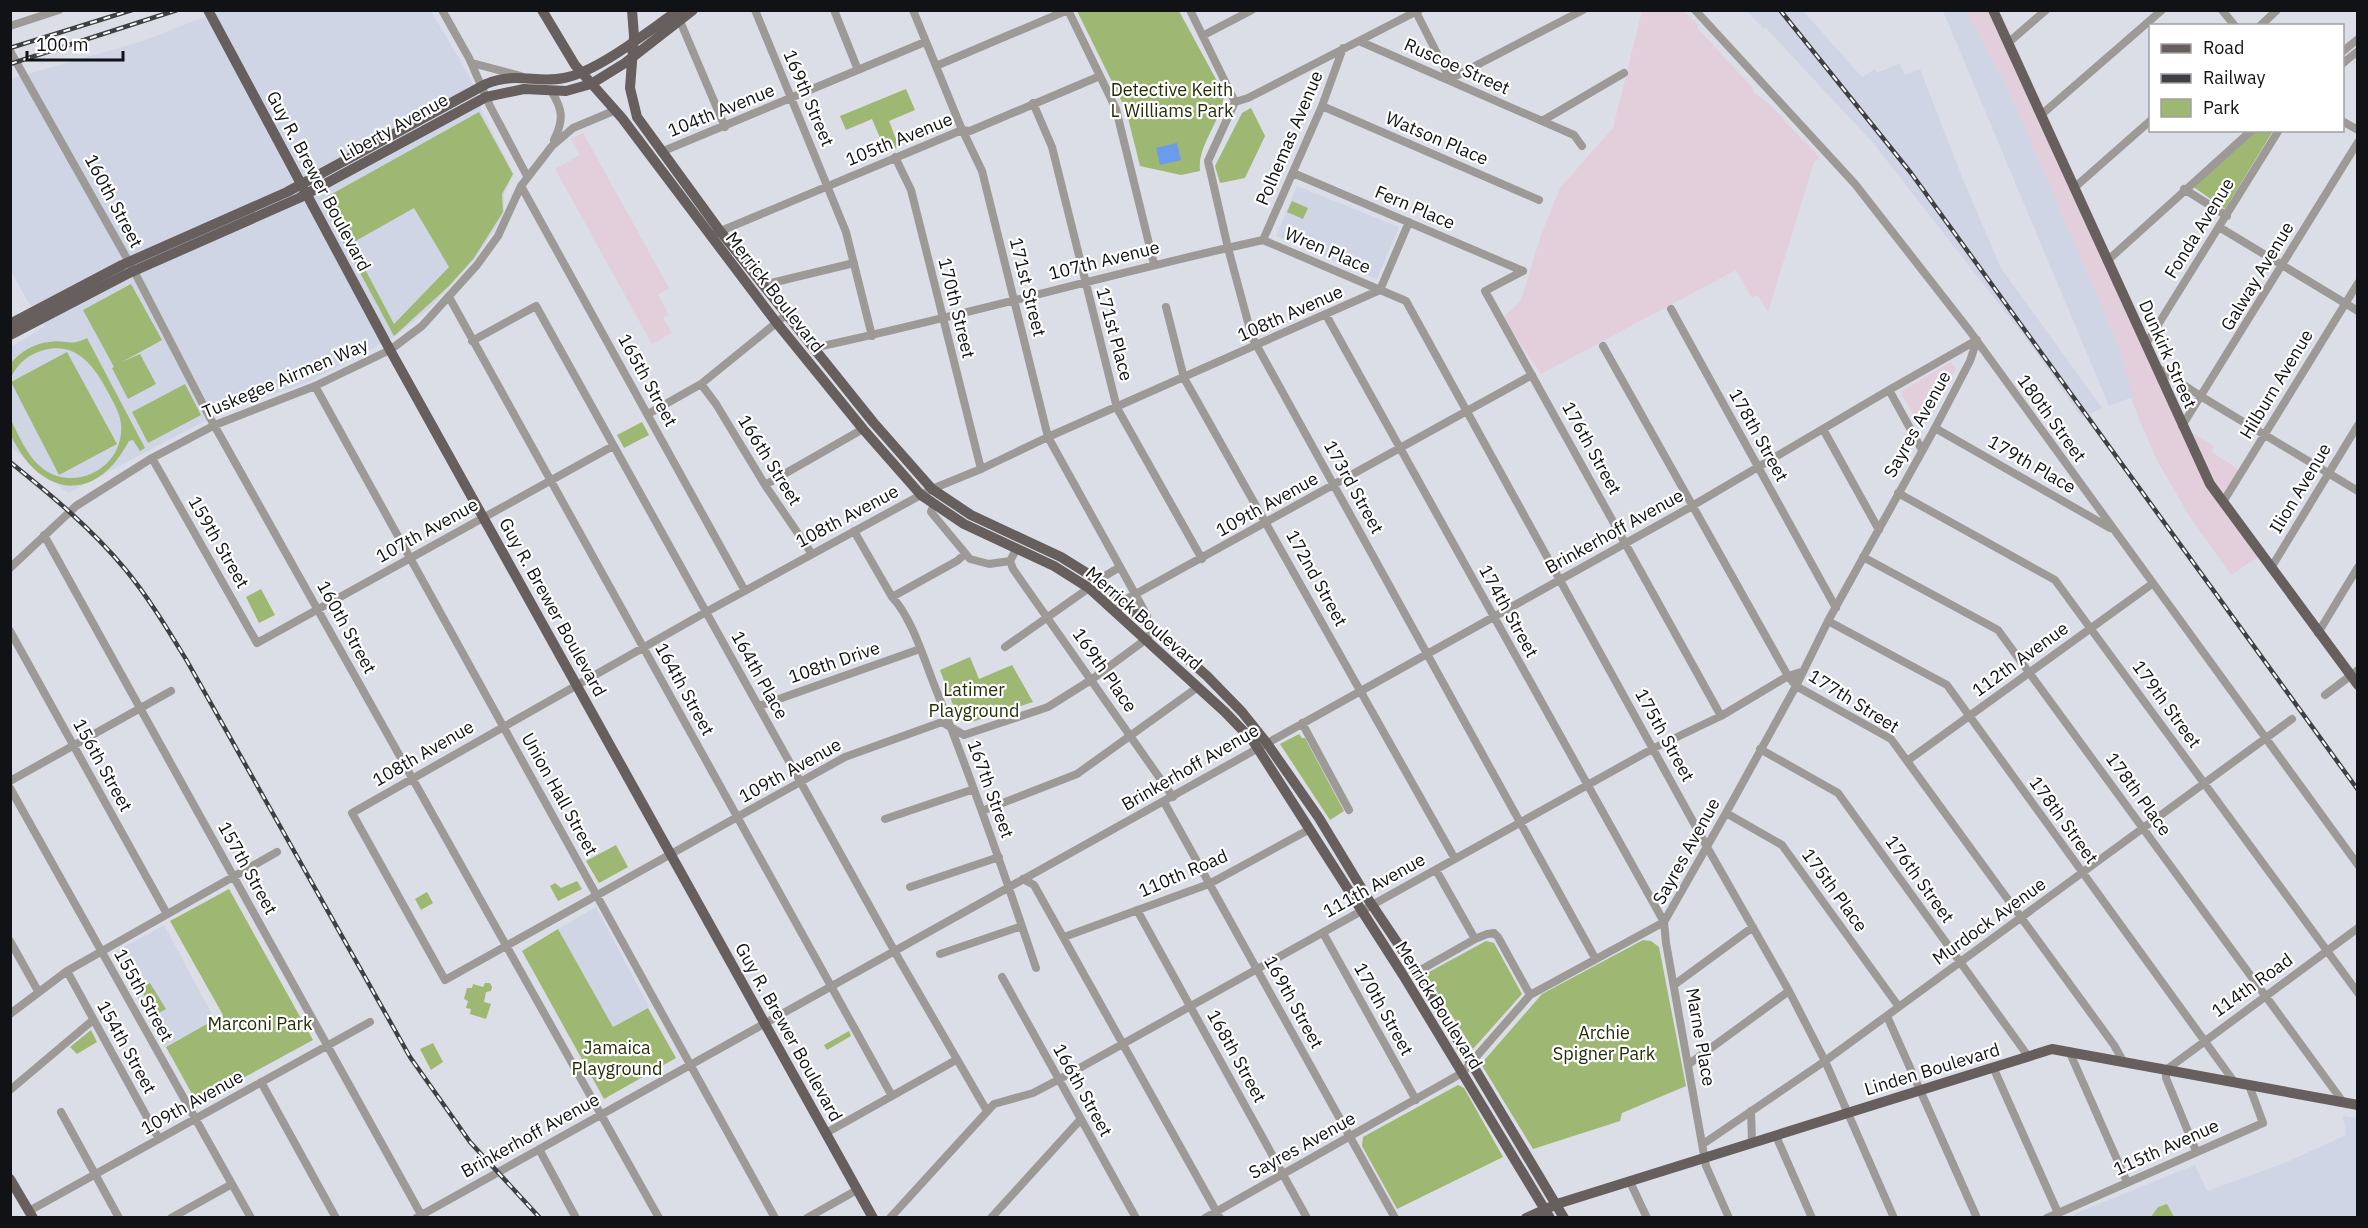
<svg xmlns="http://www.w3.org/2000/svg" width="2368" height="1228" font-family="'IBM Plex Sans',sans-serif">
  <rect width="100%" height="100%" fill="#dbdee7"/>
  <path fill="#e3cedc" d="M1642 11H1684L1698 25 1697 28 1754 89 1753 92 1768 103 1820 158 1814 162 1768 312 1758 295 1752 298 1736 270 1541 374 1503 318 1521 300 1541 235 1560 188 1613 128Z
    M1964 11H2000L2163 369 2189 431 2214 446 2212 452 2245 474 2228 502 2265 552 2231 575 2190 517 2158 462 2141 424 2116 358Z
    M583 133 669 288 658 295 669 315 663 318 672 333 652 344 555 169 580 155 571 139Z
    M1951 362 1956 369 1921 426 1900 392Z"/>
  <path fill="#cfd5e5" d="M220 11H431L471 79 483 114 514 174 504 194V215L474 260 429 309 396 336 308 382 218 414 68 493 11 447V347L45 326 27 300 11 271 10 79 140 42Z
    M1747 11H1803L1862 77 1875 69 1877 73 1900 63 1905 75 1920 69 1962 177 2001 268 2102 408 2082 418 2027 340 1874 144 1766 28 1764 29Z
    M1943 11H1966L2007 87 2120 350 2133 397 2109 406Z
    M1297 186 1399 227 1377 279 1276 236Z
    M596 907 649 1007 613 1027 558 929Z
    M164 925 215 1020 164 1047 113 953Z
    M2343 1116 2357 1118V1217L2076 1218 2074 1214 2195 1165 2207 1191 2282 1164 2346 1135Z"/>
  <path fill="#9eb772" d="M1077 11H1179L1224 94C1222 121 1197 145 1200 171L1181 175 1140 166 1126 110Z
    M906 89 915 110 889 121 899 147 886 152 872 119 846 130 840 116Z
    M1251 108 1265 136 1245 178 1220 183 1215 166 1242 113Z
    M479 112 513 174 502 194 503 212 474 258 449 286 394 336 351 256 357 254 394 324 449 267 414 208 352 243 346 248 321 200Z
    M2256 131H2273L2225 209 2192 186Z
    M1292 201 1308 208 1303 219 1287 212Z
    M131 284 162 340 122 362 140 354 156 384 128 399 112 368 114 367 83 310Z
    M87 338 145 448 140 451 133 440 129 441C120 457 110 472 92 481 62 495 34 475 19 450 16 445 12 439 10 433 10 429 11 424 11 420 23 445 36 476 68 478 98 480 124 455 121 424 120 413 114 404 109 394 96 369 78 341 44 350 29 354 18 363 11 377V363C20 352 35 343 49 342 67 339 69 347 87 338Z
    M67 352 117 444 59 475 11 382Z
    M185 384 201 415 148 443 132 412Z
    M642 422 649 435 624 448 617 435Z
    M261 589 275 615 259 623 246 597Z
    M970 657 979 679 1012 665 1033 702 972 722 962 721 956 713 940 670Z
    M1299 734 1302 738H1305L1344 811 1330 820 1280 744Z
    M616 845 628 867 599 883 586 861Z
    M577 881 582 889 558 901 550 886 555 883 561 888Z
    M229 889 313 1040 197 1103 166 1047 223 1015 170 921Z
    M427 892 433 903 421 910 415 899Z
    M558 929 613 1027 648 1008 676 1058 604 1099 522 951Z
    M1643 940 1651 941 1659 947 1686 1086 1622 1113 1620 1121 1533 1149 1481 1064 1542 994Z
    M1486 941 1494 943 1522 994 1473 1049 1427 976 1429 972Z
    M150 983 166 1009 155 1015 140 988Z
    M485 983H490L492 987 491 991 486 992 484 1002 491 1004 486 1019 470 1014 471 1009 466 1008 468 1001 464 999 467 988H472L473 984 483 987Z
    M91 1030 97 1042 77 1054 70 1047Z
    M849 1031 851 1036 827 1050 824 1045Z
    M433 1043 443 1062 431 1070 420 1049Z
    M1458 1085 1464 1088 1503 1157 1397 1209 1362 1146 1363 1137Z
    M2167 1204 2174 1217H2151L2158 1207Z"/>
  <path fill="#6a9ceb" d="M1177 143 1181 160 1160 165 1156 148Z"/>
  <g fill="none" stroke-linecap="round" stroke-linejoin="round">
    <path stroke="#9d9997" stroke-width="8" d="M442 10 469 58 490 106 527 176
      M755 10 846 232 872 336
      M834 10 858 70
      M913 10 960 125 982 171 1048 437 1139 601 1147 616 1144 620
      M1068 10 1116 109 1154 264
      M1190 10 1235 102 1208 161 1228 248 1252 337 1595 958
      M1415 10 1450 79
      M1695 10 1855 184 1969 330 2358 865
      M2222 10 2235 26
      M680 21 725 127
      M10 26 59 10
      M2260 26 2277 10
      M1204 35 1252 10
      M1359 41 1574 135 1582 146
      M2008 43 2046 10
      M10 51 134 271 209 416 659 1218
      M2342 52 2358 39
      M472 63 521 76
      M2342 64 2358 51
      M936 66 1068 10
      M1450 79 1583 10
      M551 91C563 109 564 120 554 140
      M1235 102 1248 98 1419 10
      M1033 103 1052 147 1117 408 1202 559
      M1322 106 1539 200
      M2041 115 2162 10
      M1542 121 1624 73
      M2342 121 2358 130
      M661 152 925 42
      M895 157 911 190 981 469
      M1293 173 1523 271
      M521 186 745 591
      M2074 188 2150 121
      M2184 189 2227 216
      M2219 227 2358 311
      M716 233 962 130 970 131 1100 76
      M1263 240 1406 301 1707 847 1789 991 1825 1061 1894 1218
      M1263 240 1322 106 1343 48
      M2107 261 2252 130
      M1523 271 1485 291 1721 716
      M763 285 854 263
      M1380 290 1409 222
      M449 297 892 1096
      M1166 307 1184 378 1455 859
      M1671 309 1836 608
      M1326 315 1664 922 1666 943 1706 1166 1729 1218
      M472 341 536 306 900 961 987 1111
      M2146 344 2279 130
      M1603 346 1788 676 1796 686 1891 739 2114 1045 2123 1061
      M813 348C964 316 1112 273 1263 240
      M2158 368 2202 397 2358 491
      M701 384 716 404 765 485 812 554
      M315 386 775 1218
      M1889 390 1922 450
      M648 414 701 384 786 315
      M2182 426 2358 142
      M1935 428 2110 528
      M1823 429 1879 530
      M152 458 257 643 613 446
      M765 485 863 429
      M1898 493 2055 580 2358 993
      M2223 502 2358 283
      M934 504 931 512 970 559 989 564 1010 561
      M854 531 892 597C913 619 925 663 937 692 973 783 1005 875 1036 968
      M44 535 423 1218
      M1017 548 1010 561 1013 569 1173 797
      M1863 557 1998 630 2343 1102
      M10 568 76 506 152 458 215 425 315 386 390 350 422 326 477 265 498 236 521 186 552 146 573 128 616 110
      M2271 568 2358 425
      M1098 580 1120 567
      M892 597 957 561 965 554
      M1116 612 1123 601 1532 375
      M1828 621 1947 685 2235 1083
      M1156 629 1141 643 1091 680 1048 707 964 735 942 722 845 757 445 980 352 813 706 612 932 489 981 469 1048 437 1380 290
      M10 631 167 914
      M2318 633 2358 567
      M1005 647 1089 588
      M2325 695 2358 670
      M759 706 920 649
      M1302 723 1349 810
      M1760 749 1838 793 2028 1056
      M1907 761 2152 584
      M10 781 171 691
      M10 788 251 1218
      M1164 802 1395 1218
      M982 811 1077 774 1198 687
      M1726 813 1782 845 1899 1007
      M885 819 974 789
      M1436 870 1475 939 1487 934 1494 933 1498 937 1530 995
      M1023 879 1034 885 1220 1218
      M910 887 999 857
      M1137 910 1307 1218
      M1323 933 1416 1100
      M1064 937 1209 884 1310 829
      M10 941 38 991
      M940 954 1022 926
      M67 971 159 1139
      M1417 972 1475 939
      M1002 977 1136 1218
      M1674 985 1753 927
      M10 1014 67 971 277 852
      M1887 1016 1977 1218
      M2069 1051 2127 1182
      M1689 1064 1789 991
      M1993 1067 2058 1213
      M261 1082 336 1218
      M10 1090 93 1020
      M1751 1111 1752 1143
      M61 1112 119 1218
      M826 1133 956 1060
      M1776 1136 1812 1218
      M1703 1144 1825 1061 2292 719
      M539 1149 576 1218
      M2196 1151 2166 1078V1070L2358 928
      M1630 1182 1647 1218
      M29 1211 370 1022
      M171 1218 232 1184
      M416 1218 1687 509 1889 390 1977 340
      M807 1218 857 1190
      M890 1218 994 1104 1033 1093 1058 1080 1654 748 1721 716 1788 676 1801 672
      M991 1218 1080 1120
      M1205 1218 1462 1073 1530 995 1664 922 1726 813 1796 686 1828 621 1935 428 1970 361 1977 340
      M2047 1218 2263 1123 2249 1085"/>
    <path stroke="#675f5d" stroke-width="10" d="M208 10 390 350 873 1218
      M542 10 575 65 622 118 776 322 863 429 921 495 964 524 1054 566 1089 588 1225 712 1253 741 1403 975 1550 1218
      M632 10 634 36 630 88 637 117 720 231 873 422 932 489 971 515 1061 557 1098 580 1207 676 1242 712 1266 742 1319 818 1368 899 1417 972 1564 1218
      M1993 10 2210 484 2358 685
      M10 324 122 265 287 192 486 84C517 71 536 84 564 78 599 71 648 31 679 10
      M10 335 127 274 299 198 486 97 524 89 566 91 591 84 625 63 693 10
      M10 1179 33 1218
      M1526 1218 1557 1204 2052 1049 2358 1105"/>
    <g stroke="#3e4044" stroke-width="4.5">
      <path id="rail" d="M1780 10 1911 173 2358 790
        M10 48 132 10
        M10 64 177 10
        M10 462C51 495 91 528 125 569 149 598 168 630 187 661L410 1057 470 1142 540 1218"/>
    </g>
    <use href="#rail" stroke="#fff" stroke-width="2" stroke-dasharray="7" stroke-linecap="butt"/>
  </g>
  <g text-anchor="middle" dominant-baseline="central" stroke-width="4.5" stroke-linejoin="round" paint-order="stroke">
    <g font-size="18" fill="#111215" stroke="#fff">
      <text transform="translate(1457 66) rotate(24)">Ruscoe Street</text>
      <text transform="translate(809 98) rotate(67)">169th Street</text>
      <text transform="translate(721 110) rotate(-22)">104th Avenue</text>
      <text transform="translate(394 127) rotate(-29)">Liberty Avenue</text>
      <text transform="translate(1289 138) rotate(-67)">Polhemas Avenue</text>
      <text transform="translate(1437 138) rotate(23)">Watson Place</text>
      <text transform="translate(899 139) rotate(-22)">105th Avenue</text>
      <text transform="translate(319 181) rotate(62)">Guy R. Brewer Boulevard</text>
      <text transform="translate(114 201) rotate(62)">160th Street</text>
      <text transform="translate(1415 207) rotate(23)">Fern Place</text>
      <text transform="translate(2199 228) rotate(-58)">Fonda Avenue</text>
      <text transform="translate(1328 250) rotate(23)">Wren Place</text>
      <text transform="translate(1104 260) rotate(-14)">107th Avenue</text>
      <text transform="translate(2257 276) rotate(-59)">Galway Avenue</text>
      <text transform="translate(1028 287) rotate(76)">171st Street</text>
      <text transform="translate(775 292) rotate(52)">Merrick Boulevard</text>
      <text transform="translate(957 308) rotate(76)">170th Street</text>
      <text transform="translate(1290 313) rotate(-24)">108th Avenue</text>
      <text transform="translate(1115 334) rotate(75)">171st Place</text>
      <text transform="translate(2168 354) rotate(66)">Dunkirk Street</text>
      <text transform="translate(285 378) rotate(-23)">Tuskegee Airmen Way</text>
      <text transform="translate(648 380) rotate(61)">165th Street</text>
      <text transform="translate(2276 384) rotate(-59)">Hilburn Avenue</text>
      <text transform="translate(2052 418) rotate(54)">180th Street</text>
      <text transform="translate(1917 424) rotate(-61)">Sayres Avenue</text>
      <text transform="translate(1759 435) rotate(61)">178th Street</text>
      <text transform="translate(1592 448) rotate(61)">176th Street</text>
      <text transform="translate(770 460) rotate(58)">166th Street</text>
      <text transform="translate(2032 464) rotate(30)">179th Place</text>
      <text transform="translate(1354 487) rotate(61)">173rd Street</text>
      <text transform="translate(2300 488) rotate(-59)">Ilion Avenue</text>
      <text transform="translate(1267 504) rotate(-29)">109th Avenue</text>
      <text transform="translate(847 516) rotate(-28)">108th Avenue</text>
      <text transform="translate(427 530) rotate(-29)">107th Avenue</text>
      <text transform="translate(1614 531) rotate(-29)">Brinkerhoff Avenue</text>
      <text transform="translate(219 542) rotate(60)">159th Street</text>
      <text transform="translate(1317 578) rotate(61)">172nd Street</text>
      <text transform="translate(553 607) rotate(61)">Guy R. Brewer Boulevard</text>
      <text transform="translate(1509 611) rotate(61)">174th Street</text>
      <text transform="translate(1144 618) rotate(41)">Merrick Boulevard</text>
      <text transform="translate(347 627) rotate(61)">160th Street</text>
      <text transform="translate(2020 659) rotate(-36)">112th Avenue</text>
      <text transform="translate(834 662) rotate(-19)">108th Drive</text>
      <text transform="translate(1105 670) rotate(55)">169th Place</text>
      <text transform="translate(760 675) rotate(61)">164th Place</text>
      <text transform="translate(685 689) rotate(61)">164th Street</text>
      <text transform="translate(1854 701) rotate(32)">177th Street</text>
      <text transform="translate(2167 704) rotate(54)">179th Street</text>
      <text transform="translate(1665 735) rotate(61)">175th Street</text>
      <text transform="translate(423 753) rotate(-30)">108th Avenue</text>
      <text transform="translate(103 765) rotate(61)">156th Street</text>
      <text transform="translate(1190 767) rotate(-30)">Brinkerhoff Avenue</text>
      <text transform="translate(790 770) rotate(-29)">109th Avenue</text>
      <text transform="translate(991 789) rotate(70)">167th Street</text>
      <text transform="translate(560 794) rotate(61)">Union Hall Street</text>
      <text transform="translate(2139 794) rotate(54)">178th Place</text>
      <text transform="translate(2064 820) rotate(54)">178th Street</text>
      <text transform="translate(1686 851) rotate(-61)">Sayres Avenue</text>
      <text transform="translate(248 868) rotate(61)">157th Street</text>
      <text transform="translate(1183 873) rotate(-23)">110th Road</text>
      <text transform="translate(1920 879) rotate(54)">176th Street</text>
      <text transform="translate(1374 885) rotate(-29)">111th Avenue</text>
      <text transform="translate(1835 890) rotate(54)">175th Place</text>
      <text transform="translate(1989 921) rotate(-36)">Murdock Avenue</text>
      <text transform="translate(2252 985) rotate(-36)">114th Road</text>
      <text transform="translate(144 995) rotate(61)">155th Street</text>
      <text transform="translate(1294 1002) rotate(61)">169th Street</text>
      <text transform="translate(1439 1005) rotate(58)">Merrick Boulevard</text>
      <text transform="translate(1384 1009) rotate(61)">170th Street</text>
      <text transform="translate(789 1032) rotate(61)">Guy R. Brewer Boulevard</text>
      <text transform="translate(1701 1037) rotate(80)">Marne Place</text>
      <text transform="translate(127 1047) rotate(61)">154th Street</text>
      <text transform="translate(1237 1056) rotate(61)">168th Street</text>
      <text transform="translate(1932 1069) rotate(-17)">Linden Boulevard</text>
      <text transform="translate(1083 1090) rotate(61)">166th Street</text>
      <text transform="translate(192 1102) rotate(-29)">109th Avenue</text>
      <text transform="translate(530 1135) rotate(-29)">Brinkerhoff Avenue</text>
      <text transform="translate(1302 1145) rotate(-29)">Sayres Avenue</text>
      <text transform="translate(2166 1147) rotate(-24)">115th Avenue</text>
    </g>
    <g font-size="18" fill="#222f06" stroke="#fff">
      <text x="1172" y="89">Detective Keith<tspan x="1172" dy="21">L Williams Park</tspan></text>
      <text x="974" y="689">Latimer<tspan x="974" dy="21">Playground</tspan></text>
      <text x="260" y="1023">Marconi Park</text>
      <text x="1604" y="1032">Archie<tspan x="1604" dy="21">Spigner Park</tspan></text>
      <text x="617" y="1047">Jamaica<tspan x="617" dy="21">Playground</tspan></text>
    </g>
  </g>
  <rect width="2368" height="1228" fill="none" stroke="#111215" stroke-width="24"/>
  <rect x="2149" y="24" width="195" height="108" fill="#ffffff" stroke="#a0a0a1" stroke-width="1.5"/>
  <rect x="2161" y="44" width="30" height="9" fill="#675f5d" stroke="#a0a0a1" stroke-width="1.5"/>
  <text x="2203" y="54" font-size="18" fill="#111215">Road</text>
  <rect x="2161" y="74" width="30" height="9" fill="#3e4044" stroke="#a0a0a1" stroke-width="1.5"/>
  <text x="2203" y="84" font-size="18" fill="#111215">Railway</text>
  <rect x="2161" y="99" width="30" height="18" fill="#9eb772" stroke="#a0a0a1" stroke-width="1.5"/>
  <text x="2203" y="114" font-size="18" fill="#111215">Park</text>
  <path d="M27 51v9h96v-9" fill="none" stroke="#111215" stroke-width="3"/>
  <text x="36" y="51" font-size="18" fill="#111215" stroke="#ffffff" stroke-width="4.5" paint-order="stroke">100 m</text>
</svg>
